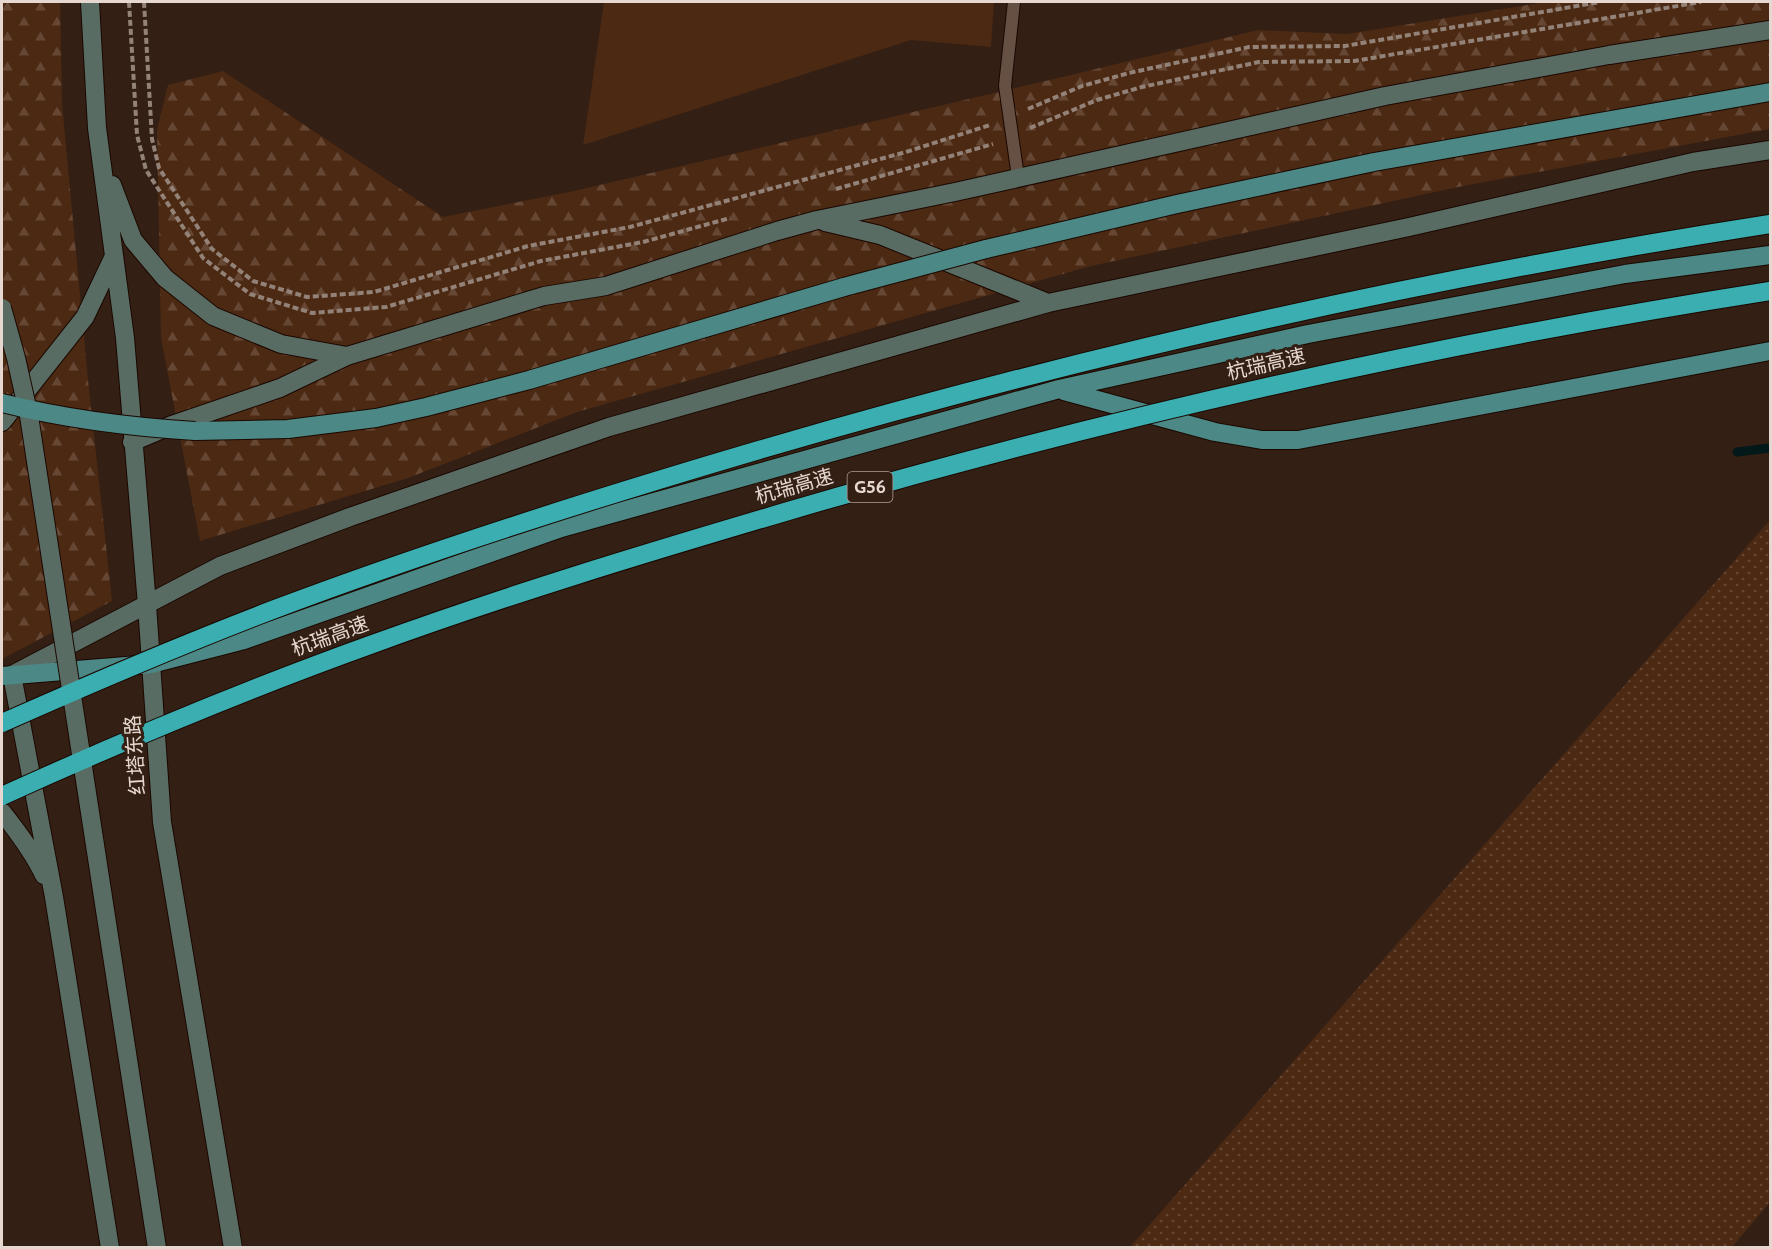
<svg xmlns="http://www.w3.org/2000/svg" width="1772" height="1249" font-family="Cabin,'Noto Sans SC',sans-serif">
  <defs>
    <pattern id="grass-dots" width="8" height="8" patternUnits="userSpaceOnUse" patternTransform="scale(1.5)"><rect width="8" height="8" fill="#4c2913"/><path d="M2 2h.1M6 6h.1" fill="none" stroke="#664734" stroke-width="1.8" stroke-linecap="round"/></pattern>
    <pattern id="forest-firs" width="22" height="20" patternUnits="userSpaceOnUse" patternTransform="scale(1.5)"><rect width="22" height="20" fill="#4c2913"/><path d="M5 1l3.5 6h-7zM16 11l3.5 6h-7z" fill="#664734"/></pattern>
  </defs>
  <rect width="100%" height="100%" fill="#331f14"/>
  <path fill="url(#grass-dots)" d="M1770 520V1202L1732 1247H1130Z"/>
  <path fill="url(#forest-firs)" d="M2 2H60L62 104 88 380 112 601 2 659Z
    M1546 2H1770V129L1463 186 1091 266 577 412 408 478 200 541 161 338 157 130 168 85 223 71 443 217 574 191 1054 79 1258 30 1347 34Z"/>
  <path fill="#4c2913" d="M604 2H994L991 47 911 40 583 145Z"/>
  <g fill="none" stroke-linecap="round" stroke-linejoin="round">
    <path stroke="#021819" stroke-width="9" d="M1737 452 1770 448"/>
    <g stroke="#1a0801" stroke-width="14">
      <path id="lane" d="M1014 2 1005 86 1018 177"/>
    </g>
    <g stroke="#1a0801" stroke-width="20">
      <path id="secondary" d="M90 2 97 128 125 338 147 605 162 822 233 1248
        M112 185 133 240 165 278 213 316 281 344 347 356
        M825 222 880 235 1048 303
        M2 422 85 317 114 256
        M132 442 172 425 280 388 347 356 544 296 606 286 777 231 817 220 955 192 1385 96 1609 55 1770 30
        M2 812C18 832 33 852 44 875
        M110 1248 54 897 12 675 220 566 350 517 609 427 1048 303 1409 227 1693 162 1770 150"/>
    </g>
    <g stroke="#1a0801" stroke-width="20">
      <path id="primary" d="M986 249 1177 204 1374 162 1770 92
        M1064 391 1215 432 1262 440H1298L1770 351
        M195 431 288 429 376 418 426 407 529 380 844 287
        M2 676 151 664 244 640 561 528 1059 389 1308 334 1625 274 1770 255"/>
    </g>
    <path stroke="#938278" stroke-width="4" stroke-dasharray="6 3" stroke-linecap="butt" d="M129 2 137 135 146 170 203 258 250 294 312 313 386 307 541 261 643 242 730 218
      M144 2 152 139 159 168 212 249 253 281 307 297 374 292 528 246 630 227 906 152 990 125
      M1028 109 1082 86 1129 73 1249 47 1345 46 1600 2
      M1030 128 1097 100 1142 87 1259 62 1354 61 1701 2
      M836 189 993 144"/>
    <use href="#lane" stroke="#665043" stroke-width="12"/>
    <use href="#secondary" stroke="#596c64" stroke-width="18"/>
    <use href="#primary" stroke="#4c8885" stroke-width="18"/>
    <g stroke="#1a0801" stroke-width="20" stroke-linecap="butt">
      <path id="secondary-bridge" d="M2 308 16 358 29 416 157 1248"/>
    </g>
    <g stroke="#1a0801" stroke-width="20" stroke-linecap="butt">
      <path id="primary-bridge" d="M844 287 986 249
        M2 403C65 419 130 427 195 431"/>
    </g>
    <g stroke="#1a0801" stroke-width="20" stroke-linecap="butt">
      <path id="highway-bridge" d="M2 723C92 683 183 644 275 609 434 549 596 498 759 450 1091 353 1429 277 1770 224
        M2 796C123 741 245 690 370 645 507 595 646 553 785 512 1108 417 1438 343 1770 291"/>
    </g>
    <use href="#secondary-bridge" stroke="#596c64" stroke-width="18"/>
    <use href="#primary-bridge" stroke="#4c8885" stroke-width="18"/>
    <use href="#highway-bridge" stroke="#3aaeb1" stroke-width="18"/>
  </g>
  <g text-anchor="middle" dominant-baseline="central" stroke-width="6" stroke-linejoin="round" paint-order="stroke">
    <rect fill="#331f14" stroke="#b0a098" stroke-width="1.5" x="847.5" y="472" width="45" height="30" rx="4.5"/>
    <g font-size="18" font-weight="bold" fill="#e6d8d0">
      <text x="870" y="487">G56</text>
    </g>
    <g font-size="20" fill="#e6d8d0" stroke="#331f14">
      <text transform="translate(1266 364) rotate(-13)">杭瑞高速</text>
      <text transform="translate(794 486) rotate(-16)">杭瑞高速</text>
      <text transform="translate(330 636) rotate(-20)">杭瑞高速</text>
      <text transform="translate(135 755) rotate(-94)">红塔东路</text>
    </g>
  </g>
  <rect width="1772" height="1249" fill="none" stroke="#e6d8d0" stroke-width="6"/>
</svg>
